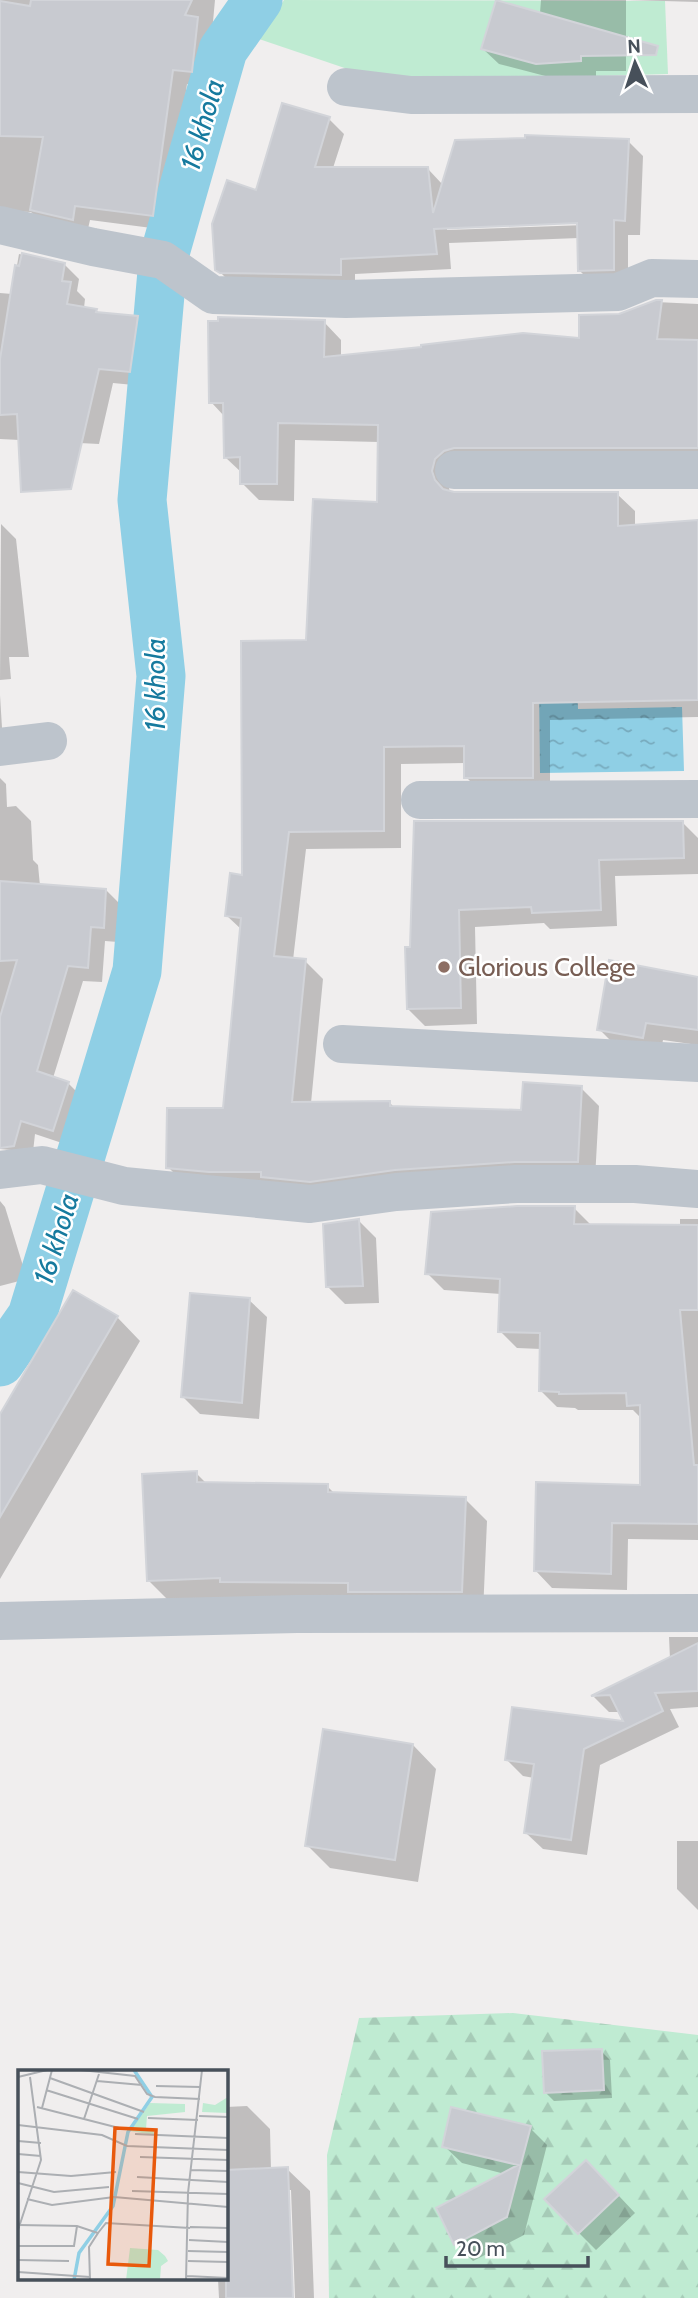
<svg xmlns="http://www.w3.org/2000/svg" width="698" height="2298" font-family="Cabin,sans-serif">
  <defs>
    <pattern id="forest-firs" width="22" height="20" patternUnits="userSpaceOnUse" patternTransform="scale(1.75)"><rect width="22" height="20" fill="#bfebd2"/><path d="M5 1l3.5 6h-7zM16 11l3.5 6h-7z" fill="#a6cbb7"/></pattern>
    <pattern id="water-ripples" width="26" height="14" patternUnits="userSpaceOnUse" patternTransform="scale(1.75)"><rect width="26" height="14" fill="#8fcfe5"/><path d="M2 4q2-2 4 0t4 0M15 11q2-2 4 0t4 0" fill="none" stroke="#77aabd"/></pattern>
  </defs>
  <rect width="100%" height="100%" fill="#f0eeee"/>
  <path fill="url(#forest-firs)" d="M513 2013 698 2035V2298H329L327 2155 359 2018Z"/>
  <path fill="#bfebd2" d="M284 0 665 1 668 74 386 82 259 39Z"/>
  <path fill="url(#water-ripples)" d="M539 684H577L578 709 682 707 684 771 540 773Z"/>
  <path fill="#0003" fill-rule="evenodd" d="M0 0H215L207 86 187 84 167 230 90 220 87 233 42 223 31 212 0 211Z
    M541 0H626V71H596V76L553 78 499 64 483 49 540 13Z
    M628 0H698V2Z
    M329 119 344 134 333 168 428 169 443 185 628 141 643 156 640 235H628V285H594L579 270V238L449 243 451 269 355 274V290L232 284 217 269 257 192ZM585 221V225L447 230V227Z
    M19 254 64 264 79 279 77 291 85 299 84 308 96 310 100 314 137 318 152 333 144 386 113 383 99 444 0 439V293L12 294Z
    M656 302 698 304V465L452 477 449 488 450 493 617 494 635 511V527L698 522V738V717L550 720V795H484L466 777V763L401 764V848L306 849 293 960 305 961 323 979 311 1103H390L395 1108 523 1112 581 1088 599 1106 595 1179 413 1187 186 1185 168 1167 225 1110 242 930 226 915 244 877 308 642 378 504 379 442 295 440 294 501 259 500 242 483V473L225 457V417L211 402 324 322 341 340V357L581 340 619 316Z
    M1 524 16 539 29 657H9L11 679 0 680Z
    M0 695 3 744 0 747Z
    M0 778 6 784 7 807 16 806 31 821 33 860 38 865 40 886 106 890 121 905 118 942 105 941 102 982 83 981 53 1078 68 1083 83 1098 68 1145 35 1134 33 1152 0 1149Z
    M415 823H683L698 838V874L615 876 617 926 550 929 544 923 475 927 477 1024 425 1026 408 1009Z
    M698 989V1045L663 1040 660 1055 616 1046 599 1029Z
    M0 1201 5 1207 27 1279 0 1286Z
    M574 1208 591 1225 680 1227V1219H698V1540L628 1539 627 1590 552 1588 536 1571 642 1487V1419L633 1410H578L575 1408 557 1407 540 1390 541 1349 517 1348 500 1331 501 1294 444 1290 427 1273Z
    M359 1221 376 1238 379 1303 345 1304 327 1286Z
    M73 1292 117 1317 140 1341 0 1579V1417Z
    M249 1300 267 1317 259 1419 200 1414 183 1397Z
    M196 1473 207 1484 327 1486 335 1494 465 1499 487 1521 483 1613 171 1603 149 1581Z
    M669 1637H698V1707L670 1709 679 1727 600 1765 587 1855 543 1849 526 1833 534 1778 523 1776 507 1760 626 1723 620 1712H609L594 1697 670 1659Z
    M413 1745 436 1769 418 1882 330 1868 307 1845Z
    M677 1841H698V1910L677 1889Z
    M601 2051 610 2060 612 2098 554 2101 545 2092Z
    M247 2106 270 2129 271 2170 287 2169 310 2191 314 2298H295L291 2190H287L291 2298H219L218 2279H226V2107Z
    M530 2128 547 2145 524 2235 473 2261 456 2244 505 2174 462 2163 444 2146Z
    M603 2179 635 2213 596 2250 579 2233Z"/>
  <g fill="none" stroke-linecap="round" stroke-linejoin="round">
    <path stroke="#8fcfe5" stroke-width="49" d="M0 1362 32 1316 137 971 161 676 142 500 163 260 223 50 258 0"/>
  </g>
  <path fill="#c8cad0" stroke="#d2d4d9" stroke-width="2" d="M31 0H192L185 15 198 17 192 72 173 70 153 216 75 206 73 220 30 210 43 137 0 136V1L30 6Z
    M496 0 658 46 656 55 581 56V61L536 64 481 49Z
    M282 103 330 117 315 167H428L433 213 455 140 525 138V135L629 139 625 221 614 220V270L578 271 577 223 434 229 437 254 341 259V275L220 273 215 270 212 224 227 180 256 190Z
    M22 253 65 263 62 281 71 282 67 304 97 309 96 312 138 316 130 372 99 369 71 489 21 492 17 414 0 415V359L15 265 19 266Z
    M656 300H662L657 339 698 340V448H454L444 451 435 459 432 471 435 480 443 489 454 492H618V526L698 520V700L533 703V778H464V746L384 747V831L289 832 274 956 306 959 292 1102 390 1101V1106L521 1110 523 1082 582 1086 578 1162H515L395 1170 310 1182 261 1177V1172H209L166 1168 167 1108H223L241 918 225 916 230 873 242 875 241 641 306 640 313 499 377 502 378 425 278 423 277 484H240V457L224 458 223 403H209L208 321H218V317L325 320 324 357 421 347V345L523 333 579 338V315L619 314Z
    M414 821H683L684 858 599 860 601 910 532 913 531 907 459 910 461 1008 407 1009 405 947H410Z
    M0 881 106 889 104 928 91 927 88 968 68 966 37 1071 69 1082 53 1131 21 1121 14 1146 0 1148V1017L17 960 0 961Z
    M609 960 698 977V1030L646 1023 643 1038 597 1030Z
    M517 1206H575L574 1224 698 1225V1310H680L694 1465H698V1524L612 1523 611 1574 534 1571 536 1482 640 1485V1405L627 1406 626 1393 559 1394V1392L539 1391 540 1333 498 1332 500 1279 425 1274 431 1212Z
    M359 1219 363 1286 326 1287 323 1224Z
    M73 1290 118 1316 0 1517V1414Z
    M190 1293 250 1298 242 1403 181 1397Z
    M197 1471V1482L328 1484V1492L466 1497 462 1592H348V1583L220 1582V1578L147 1581 142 1474Z
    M698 1643V1691L655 1693 663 1711 584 1749 571 1840 524 1833 534 1764 505 1760 512 1707 623 1721 610 1695 591 1696Z
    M323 1729 413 1744 395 1860 305 1846Z
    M602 2049 604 2090 544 2093 542 2051Z
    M451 2107 531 2126 507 2217 454 2245 436 2208 518 2165 442 2147Z
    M586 2160 619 2195 578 2234 544 2199Z
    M288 2167 293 2298H226V2170Z"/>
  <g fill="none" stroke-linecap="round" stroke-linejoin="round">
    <path stroke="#bdc4cc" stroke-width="38" d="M346 87 411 95 698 94
      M0 225 93 247 163 260 213 295 346 299 618 292 652 278 698 279
      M454 470H698
      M0 747 48 741
      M420 800 698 799
      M342 1044 698 1063
      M0 1170 42 1165 124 1186 310 1204 396 1192 516 1184H635L698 1189
      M0 1621 297 1614 698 1613"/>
  </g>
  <circle fill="#8d6e63" stroke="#fff" stroke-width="2.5" cx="444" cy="967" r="7"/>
  <g text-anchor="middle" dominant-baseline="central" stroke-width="5" stroke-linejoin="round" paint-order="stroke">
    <g font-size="26" fill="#785e54" stroke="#fff" text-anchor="start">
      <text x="458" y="967">Glorious College</text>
    </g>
    <g font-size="28" font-style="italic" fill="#167a9e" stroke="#fff">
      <text transform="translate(202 124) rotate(-74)">16 khola</text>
      <text transform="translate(155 684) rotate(-90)">16 khola</text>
      <text transform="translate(56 1238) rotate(-73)">16 khola</text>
    </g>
  </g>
  <g transform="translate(18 2070)">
    <rect width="210" height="210" fill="#f0eeee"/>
    <path d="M112 178 140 180 147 186 150 191 143 196 142 210H108Z" fill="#bfebd2"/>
    <path d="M210 27V43L184 42 185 33 197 35ZM132 33 167 34V42L129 46 128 59 136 60V65L112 61Z" fill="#bfebd2"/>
    <path fill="none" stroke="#8fcfe5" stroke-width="3.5" d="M56 210 61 183 95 136 110 62 134 27 116 0"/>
    <path fill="none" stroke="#acafb3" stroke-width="2" d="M63 0 117 6 129 24 137 27 182 29M0 7 29 0M32 8 126 42M79 11 124 15M138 16 182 17M28 20 120 49M19 37 105 59M24 38 34 0M181 46 210 47M130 48 180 50M66 49 81 4M0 55 84 65 109 76 210 80M117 64 210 68M0 71 23 73M0 84 23 86M122 87 210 90M172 100 210 101M0 102 53 106 98 102M119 107 210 112M0 113 36 122 91 117M114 121 210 124M9 129 34 135 96 127 210 137M0 155 59 156 80 163 71 177 72 210M172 157 210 158M0 160 23 90 12 7M80 163 88 153 172 158M171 170 210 172M0 176H56L59 156M170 181 210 182M0 190 51 191M170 191 210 192M0 202 72 207M169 206 210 208M168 210 170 123 184 0"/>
    <path fill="#e8590c" fill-opacity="0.15" stroke="#e8590c" stroke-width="3.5" d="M97 58 138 60 131 196 90 194Z"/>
    <rect width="210" height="210" fill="none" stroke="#47505a" stroke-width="3.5"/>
  </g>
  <g transform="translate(635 63) rotate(357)" stroke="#ffffff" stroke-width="5" paint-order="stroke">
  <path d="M0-5L12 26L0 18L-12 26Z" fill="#47505a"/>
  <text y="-10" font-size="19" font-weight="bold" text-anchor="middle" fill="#47505a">N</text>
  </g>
  <path d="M446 2256v10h142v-10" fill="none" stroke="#47505a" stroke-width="3.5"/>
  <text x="456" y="2256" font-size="21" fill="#47505a" stroke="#ffffff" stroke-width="5" paint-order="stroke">20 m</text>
</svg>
